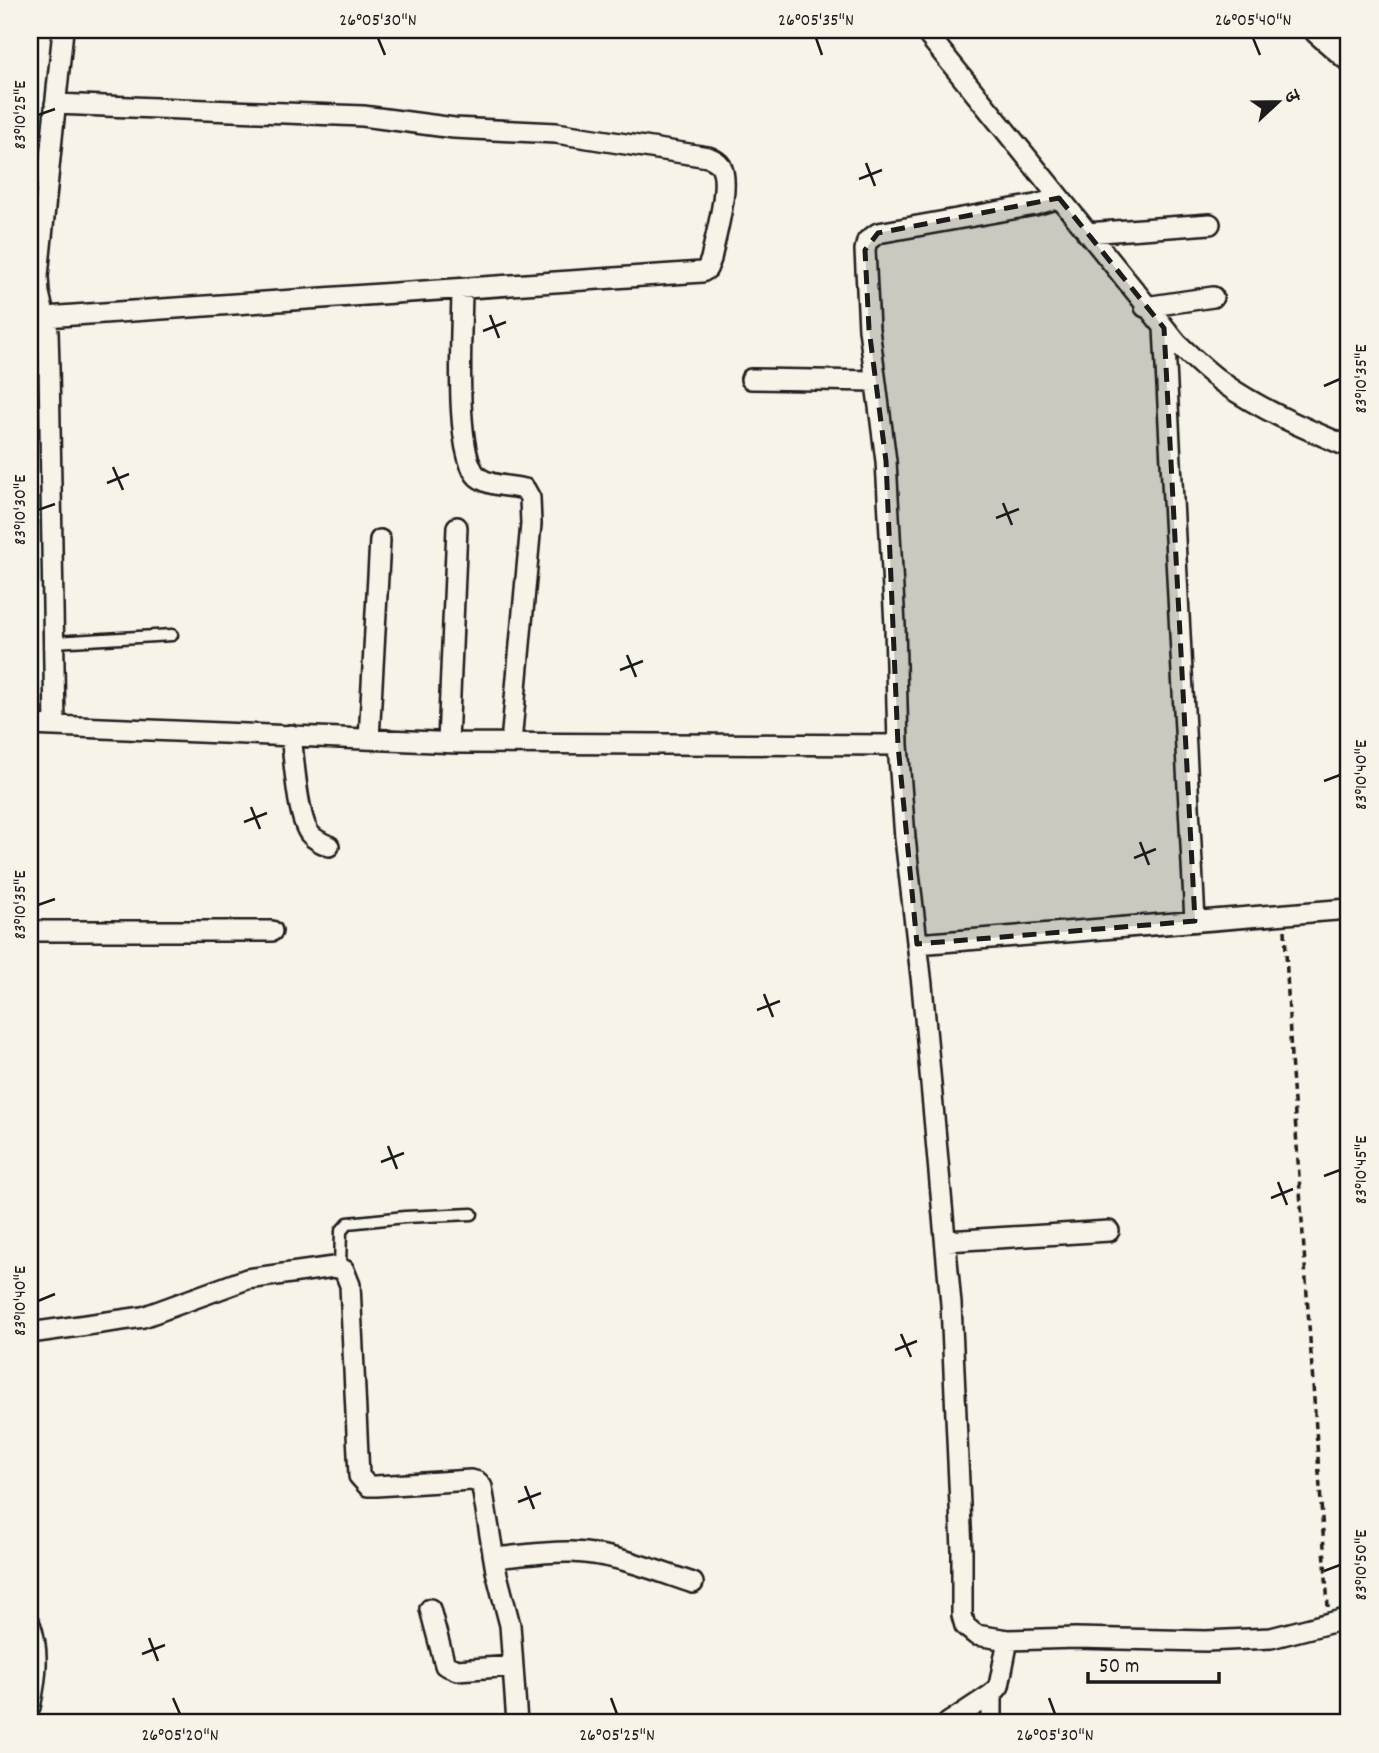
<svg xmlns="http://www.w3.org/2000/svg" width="1379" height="1753" font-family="Dekko,'Playpen Sans Deva',sans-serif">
  <rect width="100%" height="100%" fill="#f7f3e8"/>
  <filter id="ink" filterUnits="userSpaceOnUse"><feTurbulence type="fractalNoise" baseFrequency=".0143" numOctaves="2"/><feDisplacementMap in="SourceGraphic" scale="14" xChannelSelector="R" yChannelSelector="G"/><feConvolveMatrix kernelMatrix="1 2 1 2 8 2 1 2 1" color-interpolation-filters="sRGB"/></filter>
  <g filter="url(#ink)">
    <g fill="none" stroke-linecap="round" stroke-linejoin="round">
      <g stroke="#1c1c1c" stroke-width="15">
        <path id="lane" d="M54 642 172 635
          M340 1267 341 1231 348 1223 405 1217 472 1214"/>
      </g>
      <g stroke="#1c1c1c" stroke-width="24">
        <path id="street" d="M924 30 1177 343C1192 357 1206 371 1223 383 1261 410 1306 429 1349 447
          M1087 233 1210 224
          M462 289C462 326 453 455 478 477 491 487 510 485 525 489L530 498 531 524 511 743
          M1145 307 1213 297
          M45 317 702 272 707 269 711 259C715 237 731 185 721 166 718 161 713 159 708 157L556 133 454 128 363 116 55 104
          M1164 328 1195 921
          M751 379 875 381
          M30 725 458 743 898 745
          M55 726 49 367 48 332 39 293 38 276 63 30
          M291 735C294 757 297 818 310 834 315 840 322 843 329 846
          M369 739 380 540
          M448 742 457 527
          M30 931H272
          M917 944 1349 909
          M947 1241 1109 1231
          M30 1333 143 1317 247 1279 334 1267 344 1270 350 1285 359 1476 368 1486H376L471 1480 478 1482 482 1487 496 1571 510 1625 517 1723
          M494 1558C519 1556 546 1551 571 1552 613 1553 654 1570 693 1583
          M430 1609 445 1665 457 1670 513 1666
          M30 1624C40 1650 36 1680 30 1707
          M1008 1640 976 1635 965 1626 962 1615V1550L951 1304 922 985 905 838 898 745 895 626 886 461 869 329 865 250 867 241 878 233 1035 205 1059 198
          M992 1694V1723
          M948 1723 992 1694 999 1686 1008 1640 1076 1638 1206 1641 1271 1638 1349 1618"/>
      </g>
      <g stroke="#1c1c1c" stroke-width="33">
        <path id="secondary" d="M1319 30 1349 56"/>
      </g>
      <path stroke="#1c1c1c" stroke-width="3.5" stroke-dasharray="7 5" stroke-linecap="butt" d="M1285 930 1291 1057 1328 1607"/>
      <use href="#lane" stroke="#f7f3e8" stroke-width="10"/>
      <use href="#street" stroke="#f7f3e8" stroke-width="19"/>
      <use href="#secondary" stroke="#f7f3e8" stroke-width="28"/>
    </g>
  </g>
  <path fill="#1c1c1c" fill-opacity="0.2" stroke="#1c1c1c" stroke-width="5" stroke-dasharray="14 9" stroke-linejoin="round" d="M1059 198 1164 328 1195 921 917 944 898 745 886 461 869 329 865 250 878 233Z"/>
  <path fill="none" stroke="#1c1c1c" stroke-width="2.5" d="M378 38 385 55M816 38 822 55M1253 38 1260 55M38 115 55 109M866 163 875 186M859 179 882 170M490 315 499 338M483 331 506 322M1324 386 1340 379M113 467 123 490M107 483 129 474M1003 503 1012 525M38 510 55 504M996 518 1019 509M627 655 636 677M620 670 643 661M1324 781 1340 775M251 807 260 829M244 822 267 813M1140 842 1149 865M1134 858 1156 849M38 905 55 899M764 994 773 1017M757 1010 780 1001M388 1146 397 1169M381 1162 404 1153M1324 1176 1340 1170M1278 1182 1287 1205M1271 1198 1293 1189M38 1301 55 1294M901 1334 911 1357M895 1350 917 1341M525 1486 534 1509M518 1502 541 1493M1324 1571 1340 1565M149 1638 158 1661M142 1654 165 1645M173 1698 180 1714M611 1698 617 1714M1049 1698 1055 1714"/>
  <rect width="1379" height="1753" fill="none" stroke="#f7f3e8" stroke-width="77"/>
  <g transform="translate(1278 102) rotate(68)" stroke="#f7f3e8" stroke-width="5" paint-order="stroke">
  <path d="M0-5L12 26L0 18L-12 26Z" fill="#1c1c1c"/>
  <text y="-10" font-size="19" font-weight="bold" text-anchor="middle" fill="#1c1c1c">उ</text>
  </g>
  <path d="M1088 1672v10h131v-10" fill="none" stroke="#1c1c1c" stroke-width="3.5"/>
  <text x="1099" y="1672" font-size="21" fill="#1c1c1c" stroke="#f7f3e8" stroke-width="5" paint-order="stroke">50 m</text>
  <rect x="38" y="38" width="1302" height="1676" fill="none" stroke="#1c1c1c" stroke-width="2.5"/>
  <g font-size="18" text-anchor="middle" fill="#1c1c1c">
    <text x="378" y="25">26°05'30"N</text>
    <text x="816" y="25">26°05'35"N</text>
    <text x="1253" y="25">26°05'40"N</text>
    <text transform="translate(19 115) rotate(-90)" y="6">83°10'25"E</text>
    <text transform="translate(1360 379) rotate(-90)" y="6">83°10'35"E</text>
    <text transform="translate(19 510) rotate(-90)" y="6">83°10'30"E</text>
    <text transform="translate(1360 775) rotate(-90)" y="6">83°10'40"E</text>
    <text transform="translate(19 905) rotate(-90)" y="6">83°10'35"E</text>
    <text transform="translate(1360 1170) rotate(-90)" y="6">83°10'45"E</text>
    <text transform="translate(19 1301) rotate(-90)" y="6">83°10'40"E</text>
    <text transform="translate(1360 1565) rotate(-90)" y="6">83°10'50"E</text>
    <text x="180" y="1740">26°05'20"N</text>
    <text x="617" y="1740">26°05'25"N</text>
    <text x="1055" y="1740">26°05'30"N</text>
  </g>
</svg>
